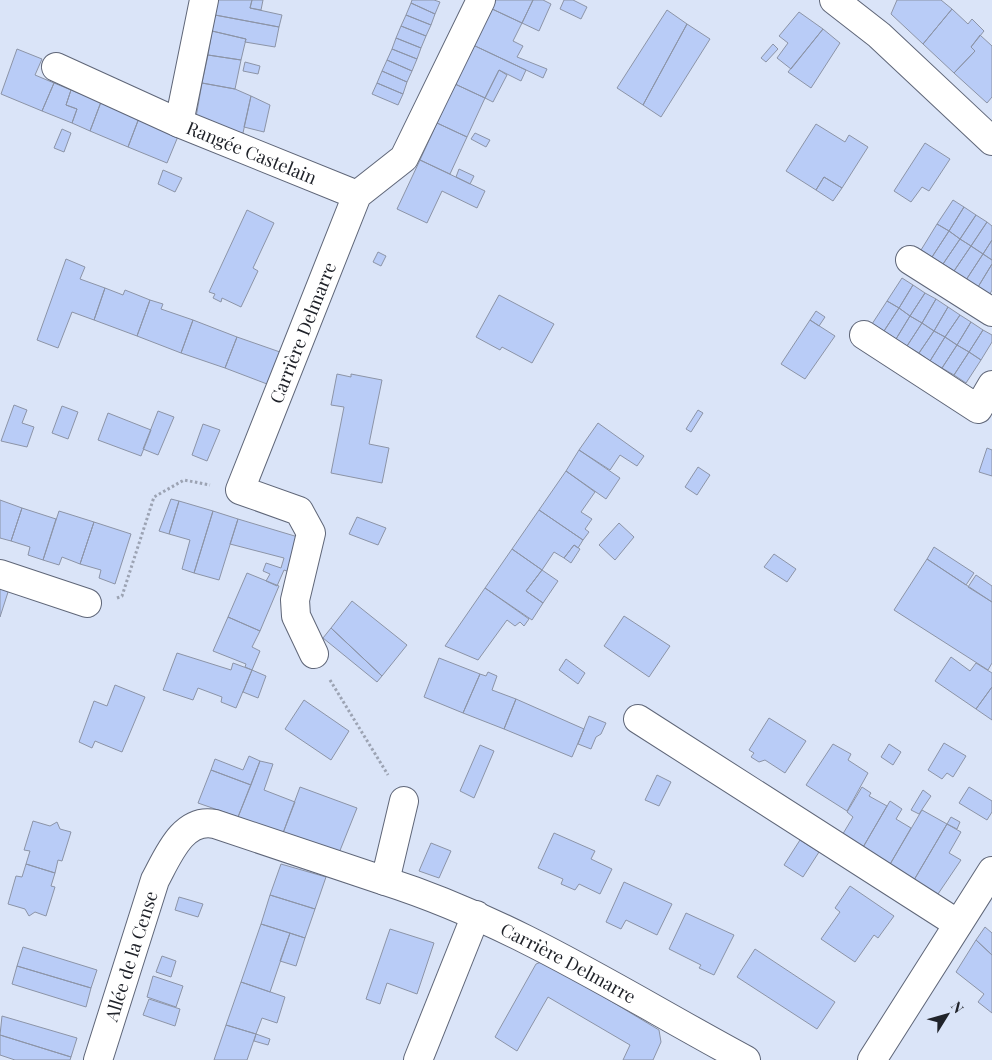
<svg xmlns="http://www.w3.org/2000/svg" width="992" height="1060" font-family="'Playfair Display',serif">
  <rect width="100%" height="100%" fill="#dae4f8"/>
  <path fill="#b9ccf7" stroke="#8c94a7" d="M218 0H252L250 8 282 15 279 27 215 15Z
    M252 0H263L261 10 250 8Z
    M412 0H434L440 2 435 14 411 3Z
    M494 0H533L522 23 490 8Z
    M533 0H543L551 4 539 31 522 23Z
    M564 0H573L587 7 581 19 560 9Z
    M897 0H941L952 9 923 44 891 14Z
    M411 3 435 14 431 25 406 15Z
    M490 8 522 23 513 41 523 46 517 57 547 69 543 78 473 45Z
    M952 9 968 24 972 19 984 31 971 47 975 51 954 73 923 44Z
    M667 10 687 24 643 105 617 88Z
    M799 12 823 29 791 69 777 58 788 43 779 36Z
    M215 15 279 27 275 47 245 42 246 39 212 31Z
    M406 15 431 25 426 36 401 26Z
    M687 24 710 39 661 117 643 105Z
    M401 26 426 36 421 48 396 38Z
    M823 29 840 43 811 88 788 72Z
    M212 31 246 39 241 60 208 55Z
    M980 35 992 46V97L987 103 954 73 975 51 971 47Z
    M396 38 421 48 417 59 392 49Z
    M773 44 778 49 766 62 761 58Z
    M473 45 526 70 521 81 499 70 485 98 455 84Z
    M17 49 42 59 35 75 54 83 42 111 1 94Z
    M392 49 417 59 412 71 387 60Z
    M208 55 241 60 235 89 202 83Z
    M387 60 412 71 407 82 382 71Z
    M245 62 260 66 258 74 243 71Z
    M499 70 507 75 493 102 485 98Z
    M382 71 407 82 403 94 377 83Z
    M54 83 71 90 66 105 77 109 72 123 42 111Z
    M202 83 235 89 251 96 243 133 195 123Z
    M377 83 403 94 398 105 372 94Z
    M455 84 485 98 467 137 437 123Z
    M71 90 101 102 90 131 72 123 77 109 66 105Z
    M251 96 270 105 264 132 244 127Z
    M101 102 139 118 128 147 90 131Z
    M139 118 179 134 167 163 128 147Z
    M437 123 467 137 450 174 420 160Z
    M816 124 845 142 849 135 868 147 842 188 824 177 816 190 786 171Z
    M62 129 71 133 64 152 54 148Z
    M475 133 490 140 486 147 471 139Z
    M925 143 950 159 929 191 922 187 911 202 894 191Z
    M420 160 485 191 477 208 442 191 427 223 397 209Z
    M459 169 474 176 470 184 456 177Z
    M163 170 182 178 175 192 158 184Z
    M824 177 842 188 833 201 816 190Z
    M953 200 964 207 949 231 937 224Z
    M964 207 976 215 960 239 949 231Z
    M247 210 274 223 253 268 258 271 241 307 222 298 221 302 213 298 215 294 209 292Z
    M976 215 987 222 971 246 960 239Z
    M987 222 992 226V240L983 254 971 246Z
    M937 224 949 231 932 257 921 250Z
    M949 231 960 239 943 264 932 257Z
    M960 239 971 246 954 271 943 264Z
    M992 240V260L983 254Z
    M971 246 983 254 966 280 954 271Z
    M378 252 386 256 381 266 373 262Z
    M983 254 992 260V264L978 287 966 280Z
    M66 259 85 267 80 279 105 288 94 320 72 312 58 348 37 340Z
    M992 264V290L990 294 978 287Z
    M902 278 913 285 899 308 887 301Z
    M913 285 925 293 910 316 899 308Z
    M105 288 123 295 125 290 150 300 137 336 94 320Z
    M925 293 936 299 922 323 910 316Z
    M499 295 554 324 532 363 502 347 500 350 476 337Z
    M936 299 948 307 934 331 922 323Z
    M150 300 163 304 161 309 193 320 181 353 137 336Z
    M887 301 899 308 884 331 872 324Z
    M948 307 960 315 945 337 934 331Z
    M899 308 910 316 896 339 884 331Z
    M816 311 825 317 819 326 810 320Z
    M960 315 971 322 957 345 945 337Z
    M910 316 922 323 907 346 896 339Z
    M193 320 237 337 225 368 181 353Z
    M810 320 835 336 805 379 781 364Z
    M971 322 983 330 969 352 957 345Z
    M922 323 934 331 919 353 907 346Z
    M983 330 992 335V342L981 360 969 352Z
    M934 331 945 337 930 361 919 353Z
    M237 337 280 352 267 384 225 368Z
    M945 337 957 345 942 368 930 361Z
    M957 345 969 352 954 375 942 368Z
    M969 352 981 360 966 383 954 375Z
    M337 374 351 377V374L382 380 369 444 389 448 382 483 331 473 344 407 331 405Z
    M14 405 27 410 22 423 34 427 27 447 1 441Z
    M62 406 78 412 68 439 52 433Z
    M698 410 703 413 691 432 686 429Z
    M158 411 174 417 158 455 143 449Z
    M108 413 151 430 141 456 98 440Z
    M598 423 644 456 637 466 620 455 610 470 579 450Z
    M203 424 220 430 207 461 192 455Z
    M987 448 992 450V476L979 472Z
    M579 450 620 478 606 499 566 471Z
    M698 467 710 475 697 495 685 487Z
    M566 471 595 492 581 512 592 519 585 529 589 532 583 540 539 510Z
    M171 499 179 501 169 534 159 531Z
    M0 500 22 508 11 541 0 538Z
    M179 501 213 511 194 573 182 569 190 540 169 534Z
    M22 508 56 519 43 560 28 555 30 547 11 541Z
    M539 510 583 540 578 548 574 545 564 558 554 552 542 570 512 549Z
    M59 511 94 522 80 564 62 557 59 565 43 560Z
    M213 511 238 519 219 580 194 573Z
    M357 517 386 528 378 545 349 534Z
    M238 519 298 537 292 573 284 570 277 586 266 581 270 574 263 571 266 563 281 568 284 558 230 544Z
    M94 522 131 534 115 584 99 578 101 570 80 564Z
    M619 523 634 537 615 560 599 545Z
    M574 545 580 549 571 563 564 558Z
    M934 547 974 573 966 585 927 559Z
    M512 549 542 570 526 591 543 603 532 620 485 588Z
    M774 554 796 569 787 582 764 567Z
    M927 559 992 602V663L988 670 894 610Z
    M542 570 558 581 543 603 526 591Z
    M247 573 279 586 260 631 228 617Z
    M976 575 992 586V602L968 587Z
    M0 586 9 589 0 617Z
    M485 588 529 619 524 626 520 622 515 626 507 620 478 660 445 646Z
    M352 601 407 645 382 676 331 628Z
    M624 616 670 646 649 677 604 646Z
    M228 617 260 631 252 647 260 651 252 670 245 667 246 664 213 651Z
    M331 628 382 676 377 682 323 638Z
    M177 653 231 670 233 663 252 670 236 708 221 702 222 697 198 688 193 700 163 690Z
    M951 657 970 671 976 663 992 673V687L976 709 935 681Z
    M439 658 480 674 463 713 424 697Z
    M566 659 585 673 578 684 559 670Z
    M252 670 266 676 258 698 243 692Z
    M488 672 497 676 492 690 516 699 504 729 463 713 480 674 486 676Z
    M115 685 145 697 122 752 95 741 92 748 79 742 94 701 107 706Z
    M992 687V720L976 709Z
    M516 699 584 729 572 757 504 729Z
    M304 700 349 731 331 760 285 729Z
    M589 716 606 723 601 734 596 737 591 749 578 744Z
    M769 718 806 741 785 773 765 760 759 762 751 757 754 753 749 750Z
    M944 743 966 756 953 777 947 773 942 779 928 770Z
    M833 744 851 754 848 760 868 773 847 811 806 785Z
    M889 744 901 752 893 765 881 757Z
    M480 745 494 751 474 798 460 791Z
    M249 756 260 761 251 785 211 770 215 759 243 770Z
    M260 761 273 764 264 790 295 802 283 833 238 817Z
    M211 770 251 785 238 817 198 803Z
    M657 775 671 782 659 806 645 800Z
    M300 787 357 808 339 853 283 833Z
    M862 787 871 793 869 796 887 806 862 849 841 837 853 817 847 812Z
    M969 787 992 801V812L987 820 959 803Z
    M923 790 931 796 919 814 911 810Z
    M890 801 902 809 896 819 911 828 889 866 862 849Z
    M922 810 947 824 914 880 889 866Z
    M951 817 960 822 957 829 947 824Z
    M33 821 50 826 57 822 60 829 71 832 62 861 58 860 55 873 26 864 30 851 24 850Z
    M947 824 961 832 949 853 961 860 938 894 914 880Z
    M554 833 595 851 591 859 612 869 600 894 579 884 575 890 561 884 563 879 538 868Z
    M800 840 819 852 803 877 784 865Z
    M431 843 451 851 439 878 419 871Z
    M26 864 55 873 51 886 55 887 46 916 35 912 29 916 25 909 8 904 16 876 22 877Z
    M281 864 326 877 315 909 270 895Z
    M624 882 672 904 657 935 626 920 621 929 606 922Z
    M850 886 894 916 878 938 874 935 855 962 821 939 840 912 835 908Z
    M270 895 315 909 305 938 261 924Z
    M179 897 203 904 198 917 175 910Z
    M686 913 734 935 714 975 699 968 701 965 669 949Z
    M261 924 290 933 270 992 241 982Z
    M985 927 992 933V955L976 940Z
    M390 929 434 943 417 994 387 983 380 1004 366 999Z
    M290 933 305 938 296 966 280 961Z
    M976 940 992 955V1013L978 1002 984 994 956 972Z
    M23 947 97 970 91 988 17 966Z
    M755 949 835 1002 817 1029 737 977Z
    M162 956 176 961 171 977 156 972Z
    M544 961 659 1030 661 1042 653 1060H623L630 1045 548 997 517 1051 495 1037 536 964Z
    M17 966 91 988 86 1007 12 984Z
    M153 976 183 986 176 1007 147 997Z
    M241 982 285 997 277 1023 262 1018 256 1034 226 1025Z
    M149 999 180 1009 175 1026 143 1015Z
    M2 1016 77 1038 71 1057 0 1035Z
    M226 1025 256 1034 247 1060H214Z
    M256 1034 270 1039 268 1045 254 1041Z
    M0 1035 71 1057 70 1060H15L0 1055Z"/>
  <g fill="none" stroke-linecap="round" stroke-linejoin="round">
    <g stroke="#5f6678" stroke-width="30">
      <g id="minor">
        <path id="s1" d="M204 0 179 123 357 195"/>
        <path d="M834 0 879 35 992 141"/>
        <path d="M56 67 179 123"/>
        <path d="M910 260 992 312"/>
        <path d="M864 335 978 409 992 385"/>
        <path d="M0 574 87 603"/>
        <path id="s2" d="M314 654 296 616 295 600 311 533 299 511 240 490 357 195 404 158 481 0"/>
        <path d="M638 719 958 924"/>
        <path id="s3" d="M385 881C516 923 625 995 746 1060"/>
        <path id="s4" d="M98 1060 155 880C168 856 183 817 215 824L385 881 404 801"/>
        <path d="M418 1060 476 915"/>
        <path d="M872 1060 992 871"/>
      </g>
    </g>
    <path stroke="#9ca3b3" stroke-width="3" stroke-dasharray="2.5 2.5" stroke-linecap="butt" d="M117 598 122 596 154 497 184 480 210 485
      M330 680 388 775"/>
    <use href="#minor" stroke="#fff" stroke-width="28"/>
  </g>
  <g text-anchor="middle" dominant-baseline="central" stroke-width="4.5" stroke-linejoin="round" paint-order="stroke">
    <g font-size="18" fill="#20232a" stroke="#dae4f8">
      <text stroke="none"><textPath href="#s1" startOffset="204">Rangée Castelain</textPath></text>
      <text stroke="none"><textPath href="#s2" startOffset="384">Carrière Delmarre</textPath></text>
      <text stroke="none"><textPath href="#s4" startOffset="109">Allée de la Cense</textPath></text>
      <text stroke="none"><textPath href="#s3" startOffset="201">Carrière Delmarre</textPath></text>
    </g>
  </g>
  <g transform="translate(947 1015) rotate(53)" stroke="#dae4f8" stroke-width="4" paint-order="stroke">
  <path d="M0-4L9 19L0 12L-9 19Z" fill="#20232a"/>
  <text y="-8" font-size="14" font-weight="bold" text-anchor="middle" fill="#20232a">N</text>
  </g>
</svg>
